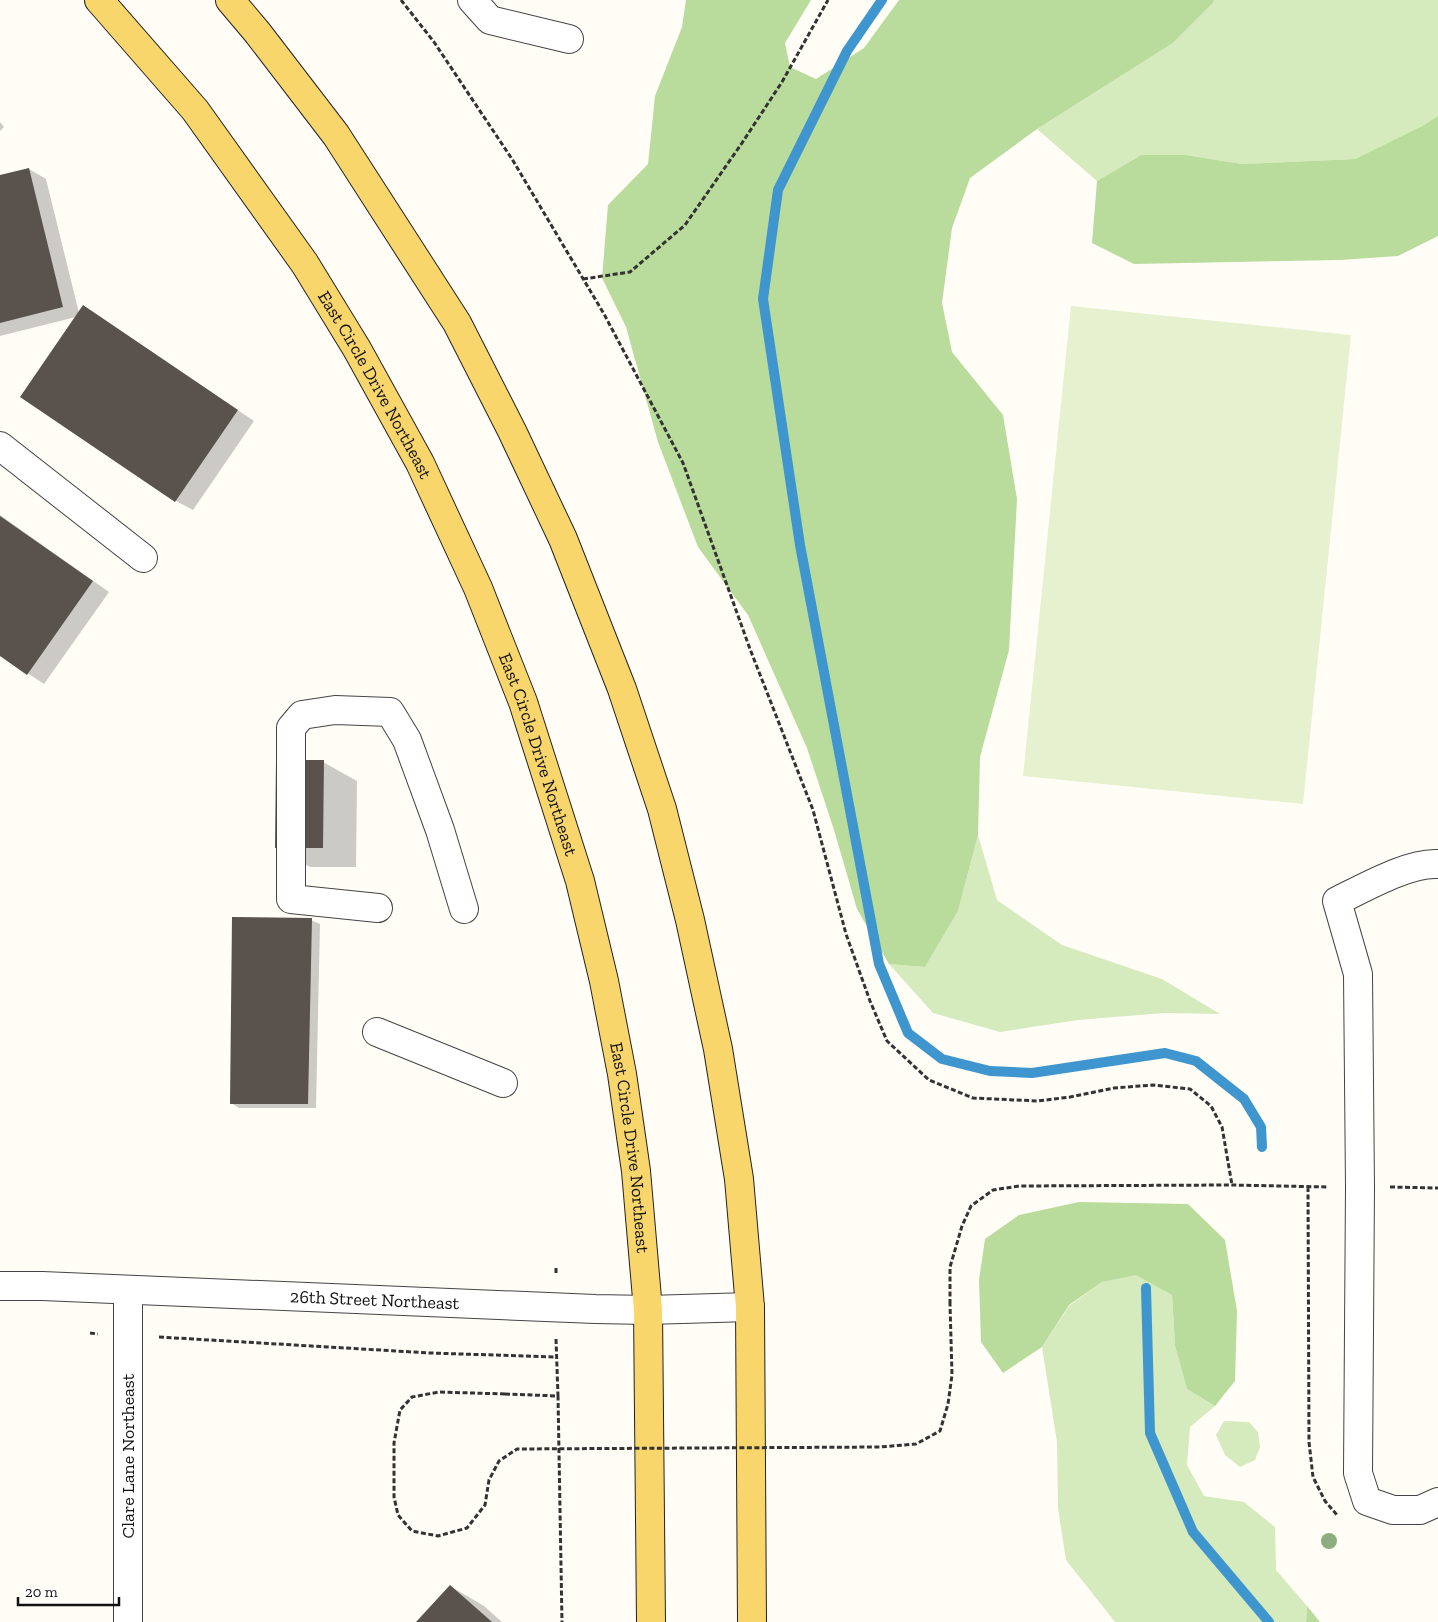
<svg xmlns="http://www.w3.org/2000/svg" width="1438" height="1622" font-family="'Zilla Slab',serif">
  <rect width="100%" height="100%" fill="#fffdf5"/>
  <path fill="#d5ebbd" d="M1214 0H1438V116L1422 126 1355 159 1242 164 1186 155H1141L1097 181 1037 129 1173 43 1213 3Z
    M978 835 997 900 1062 945 1162 979 1220 1014 1164 1013 1078 1020 1000 1032 933 1013 889 964 925 967 958 911Z
    M1136 1274 1172 1295 1175 1346 1187 1389 1215 1406 1190 1427 1187 1465 1204 1496 1244 1502 1275 1527 1276 1570 1307 1606 1306 1622H1115L1066 1560 1058 1508 1057 1442 1042 1347 1069 1306 1102 1282Z
    M1224 1421 1249 1422 1258 1432 1260 1447 1255 1460 1240 1467 1225 1455 1216 1435Z"/>
  <path fill="#b9dc9c" d="M686 0H811L785 43 790 67 816 79 864 48 899 0H1214L1213 3 1173 43 1037 129 970 178 952 228 942 303 952 352 1003 415 1017 499 1009 650 980 757 978 835 958 911 925 967 889 964 857 909 834 830 807 748 748 615 698 547 658 442 626 327 602 278 608 205 648 164 655 96 682 27Z
    M1438 116V236L1398 256 1340 260 1134 264 1092 243 1097 181 1141 155H1186L1242 164 1355 159 1422 126Z
    M1079 1202 1188 1204 1225 1240 1237 1311 1235 1381 1215 1406 1187 1389 1175 1346 1172 1295 1136 1275 1102 1282 1069 1305 1042 1347 1003 1373 981 1342 979 1280 985 1239 1019 1215Z
    M1307 1606 1320 1622H1306Z"/>
  <path fill="#e6f2cf" d="M1071 306 1351 335 1303 804 1023 776Z"/>
  <path fill="#0003" d="M0 122 4 127 0 131Z
    M29 169 46 179 79 313 100 317 254 421 193 510 176 501 22 396 76 317 0 336V176Z
    M0 515 109 592 44 684 0 655Z
    M323 762 357 781 356 867H310L276 848Z
    M311 920 320 924 316 1108H239L231 1103Z
    M450 1586 484 1606 502 1622H417Z"/>
  <g fill="none" stroke-linecap="round" stroke-linejoin="round">
    <path stroke="#3f96cf" stroke-width="10" d="M882 0 847 51 778 190 763 299 800 545 879 964 908 1033 942 1059 990 1071 1032 1073 1165 1053 1196 1061 1244 1099 1261 1127 1262 1147
      M1146 1288 1150 1433 1193 1532 1269 1622"/>
  </g>
  <path fill="#5a524d" d="M29 168 63 307 0 323V175Z
    M83 305 238 410 175 502 20 397Z
    M0 516 93 581 27 675 0 656Z
    M276 760H324L323 848H275Z
    M232 917 312 918 308 1104H230Z
    M450 1585 492 1622H416Z"/>
  <g fill="none" stroke-linecap="round" stroke-linejoin="round">
    <g stroke="#444" stroke-width="30">
      <g id="minor">
        <path d="M472 0 490 20 569 39"/>
        <path d="M0 446 143 558"/>
        <path d="M1438 864C1409 862 1364 888 1337 901L1358 974 1360 1187 1358 1473 1367 1501 1393 1510H1420L1438 1502"/>
        <path d="M378 908 291 899V728L302 715 335 710 390 712 407 740 440 830 464 909"/>
        <path d="M377 1032 503 1083"/>
        <path id="s1" d="M0 1286H42L595 1309 648 1310 750 1307"/>
        <path d="M128 1622V1290"/>
      </g>
    </g>
    <g stroke="#222" stroke-width="30">
      <g id="major">
        <path id="s2" d="M99 0 195 110 305 264 357 349 420 463 478 588 523 702 580 881 604 981 622 1074 636 1171 648 1310 651 1622"/>
        <path d="M230 0 257 32 336 135 457 323 512 431 563 539 622 689 662 809 690 920 718 1049 739 1179 750 1307 752 1622"/>
      </g>
    </g>
    <path stroke="#333" stroke-width="3" stroke-dasharray="5 2.5" stroke-linecap="butt" d="M401 0 434 42 512 159 604 314 683 463 750 649 813 810 846 934 870 1001 887 1041 929 1080 973 1098 1038 1101 1070 1097 1114 1088 1153 1085 1190 1089 1211 1106 1222 1127 1232 1185
      M583 279 630 272 685 225 742 143 782 82 828 0
      M1308 1187 1309 1442 1313 1477 1325 1501 1337 1515
      M1390 1187 1438 1188
      M556 1268V1275
      M950 1304V1267L962 1226 971 1206 993 1190 1019 1186 1232 1185 1328 1187
      M90 1333 98 1334
      M159 1337 430 1353 556 1357
      M556 1339 558 1396
      M505 1394 558 1396 562 1622"/>
    <use href="#minor" stroke="#fff" stroke-width="28"/>
    <use href="#major" stroke="#f9d66b" stroke-width="28"/>
    <path stroke="#333" stroke-width="3" stroke-dasharray="5 2.5" stroke-linecap="butt" d="M505 1394 439 1392 412 1397 400 1410 394 1443V1497L398 1515 412 1531 438 1536 467 1528 485 1505 489 1480 499 1461 517 1449 880 1447 916 1444 940 1431 948 1404 952 1375 950 1304"/>
  </g>
  <circle fill="#8dad7f" cx="1329" cy="1541" r="8"/>
  <g text-anchor="middle" dominant-baseline="central" stroke-width="5" stroke-linejoin="round" paint-order="stroke">
    <g font-size="18" fill="#111" stroke="#fff">
      <text stroke="none"><textPath href="#s2" startOffset="475">East Circle Drive Northeast</textPath></text>
      <text stroke="none"><textPath href="#s2" startOffset="880">East Circle Drive Northeast</textPath></text>
      <text stroke="none"><textPath href="#s2" startOffset="1285">East Circle Drive Northeast</textPath></text>
      <text stroke="none"><textPath href="#s1" startOffset="375">26th Street Northeast</textPath></text>
      <text transform="translate(128 1456) rotate(-90)">Clare Lane Northeast</text>
    </g>
  </g>
  <path d="M18 1597v8h101v-8" fill="none" stroke="#111111" stroke-width="2.5"/>
  <text x="25" y="1597" font-size="15" fill="#111111" stroke="#ffffff" stroke-width="4" paint-order="stroke">20 m</text>
</svg>
